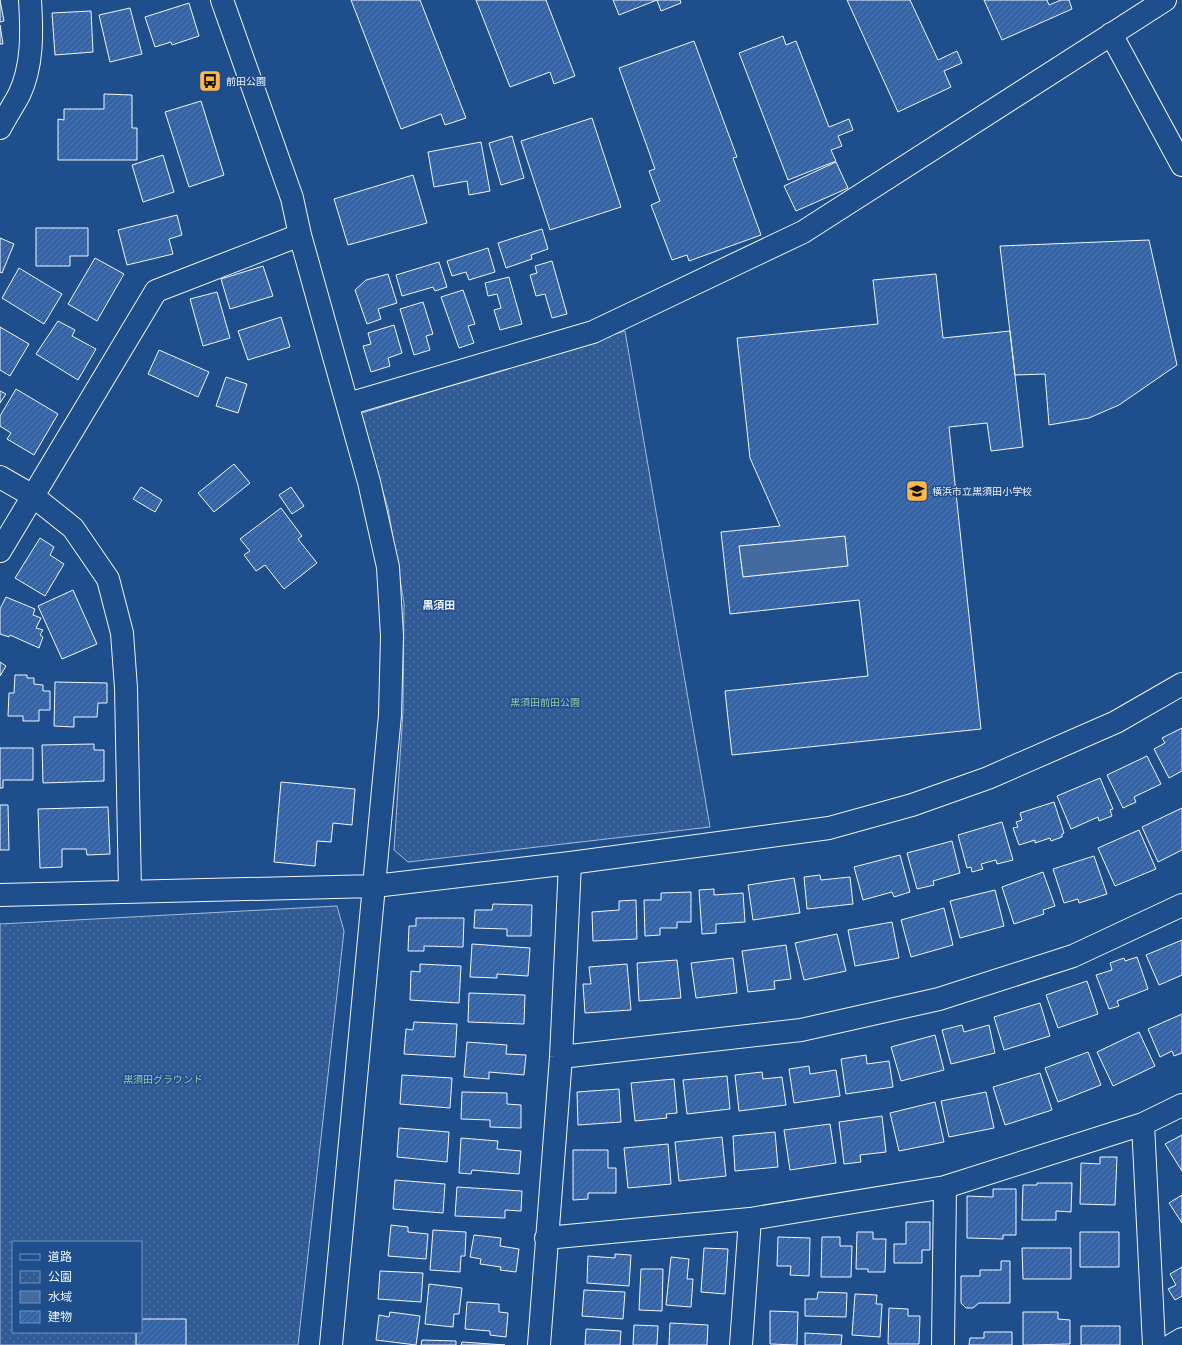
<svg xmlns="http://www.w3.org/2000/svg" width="1182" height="1345" font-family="Commissioner,'Noto Sans JP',sans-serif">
  <defs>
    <pattern id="park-dots" width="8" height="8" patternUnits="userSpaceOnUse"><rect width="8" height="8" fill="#305b95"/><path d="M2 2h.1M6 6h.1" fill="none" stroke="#4e73a5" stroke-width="1.8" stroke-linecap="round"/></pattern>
    <pattern id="building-hatch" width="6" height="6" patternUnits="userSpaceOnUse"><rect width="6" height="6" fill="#3563a3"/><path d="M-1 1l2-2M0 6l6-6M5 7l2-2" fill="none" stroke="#537ab1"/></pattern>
  </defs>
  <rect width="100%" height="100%" fill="#1f4e8c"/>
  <path fill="url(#park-dots)" stroke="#a8bbd7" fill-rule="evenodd" d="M625 331 710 827 408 862 394 850 403 711 404 603 388 508 359 414Z
    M337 906 344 931 298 1345H0V924ZM13 1242H141V1332H13Z"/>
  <path fill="#446ba0" stroke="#a8bbd7" d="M845 536 848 566 743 577 739 546Z"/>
  <path fill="url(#building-hatch)" stroke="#f2f6ff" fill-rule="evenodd" d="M0 0 4 21 0 22Z
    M351 0H420L466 118 445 125 441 114 401 129Z
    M476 0H546L575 76 554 84 550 72 510 87Z
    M613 0H680L681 3 661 11 657 0 619 15Z
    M847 0H910L938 60 957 51 962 63 944 71 951 87 898 112Z
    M984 0H1047L1049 5 1061 0H1069L1072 9 1002 40Z
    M189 3 199 36 172 45 171 42 155 47 145 17Z
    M130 8 142 54 110 62 99 15Z
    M91 11 93 52 55 55 52 13Z
    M0 25 3 44H0Z
    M783 36 786 45 796 41 829 127 849 119 853 130 838 136 842 146 831 150 836 161 788 180 739 53Z
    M694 41 737 157 733 158 761 235 689 261 687 255 672 260 651 205 660 201 649 171 655 169 619 68Z
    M104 94 132 95V128H137V160H58V119L64 120V109H104Z
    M201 101 224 175 189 187 165 112Z
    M592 118 621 207 550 230 521 141Z
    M512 136 524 178 501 185 489 143Z
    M481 142 490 191 469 195 467 181 434 187 428 152Z
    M163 155 174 192 143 202 132 165Z
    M836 162 848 188 796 211 784 186Z
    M413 175 427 223 348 245 334 199Z
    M177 215 182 235 169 239 173 254 127 265 118 230Z
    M36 228H88V256H70V266H36Z
    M542 229 548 249 531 255 532 259 506 268 498 243Z
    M0 238 14 244 2 273 0 272Z
    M1149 240 1177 365 1119 405 1089 418 1049 425 1045 374 1015 375 1000 246Z
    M488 248 495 272 469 280 466 272 452 276 447 261Z
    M95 258 124 274 97 321 68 304Z
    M552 261 567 314 552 318 545 294 536 296 530 275 537 273 535 266Z
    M439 262 447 287 435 291 433 287 402 296 396 275Z
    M263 266 273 296 230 309 221 279Z
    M19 268 62 294 44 324 2 298Z
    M388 274 397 303 378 309 381 319 367 324 355 290 366 280Z
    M936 274 943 338 1010 331 1023 447 991 451 987 423 949 427 981 729 732 755 725 691 868 676 859 600 730 614 721 532 780 526 750 458 737 338 878 324 873 280ZM845 536 848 566 743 577 739 546Z
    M509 277 522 324 500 330 494 310 501 308 497 294 488 296 485 283Z
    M463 290 475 324 468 326 474 343 459 348 441 297Z
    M217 292 230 338 203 346 190 299Z
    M423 302 433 334 426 336 430 350 414 355 400 309Z
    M281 317 290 347 248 360 238 331Z
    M58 321 75 330 72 336 96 349 78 380 36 354Z
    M394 325 402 353 388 358 390 366 371 372 363 346 371 344 368 333Z
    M0 327 29 344 10 376 0 370Z
    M159 350 209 372 198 397 148 374Z
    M226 377 247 384 238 413 216 406Z
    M16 389 58 414 34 455 7 439 11 433 0 426V416Z
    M0 391 6 394 0 403Z
    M234 464 250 483 214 512 198 493Z
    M141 487 162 500 155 512 133 499Z
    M291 487 304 506 292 514 279 495Z
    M281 508 302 536 298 539 317 563 284 589 265 565 256 571 244 555 250 551 240 539Z
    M40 538 54 547 50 555 64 564 45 596 15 578Z
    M73 590 97 644 62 659 38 606Z
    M6 597 35 609 33 615 41 618 36 628 43 630 40 635 43 637 39 648 10 635 9 637 0 634V609Z
    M0 662 6 666 0 676Z
    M15 675H27V678H34V684L43 685V691H50V710H39V721H23V716H8L9 693H14Z
    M55 682 107 683V703H98L97 717H74V727L54 726Z
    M1182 728V771L1169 778 1154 749 1165 743 1162 738Z
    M94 744V750H104V781L43 783 42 745Z
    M0 748H33V780H3V788H0Z
    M1147 756 1161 784 1134 797 1136 802 1123 808 1107 775Z
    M1100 778 1113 809 1110 810 1112 816 1099 821 1098 817 1071 829 1057 796Z
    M281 782 355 789 352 825 333 823 331 842 317 841 315 866 274 862Z
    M1054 802 1064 833 1062 834V837L1051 841 1050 838 1035 843V840L1019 845 1013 828 1018 827 1016 822 1022 820 1020 813Z
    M0 805H8L9 850H0Z
    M108 807 110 854 87 855 86 849H62V867L40 868 38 809Z
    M1182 808V850L1158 862 1142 827Z
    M1002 822 1013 860 997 864 996 860 981 864 983 869 972 872 971 867 967 868 958 835Z
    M1139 830 1156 869 1115 886 1098 848Z
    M952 841 960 873 933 881 934 885 917 889 907 853Z
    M900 855 910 892 894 897 892 892 863 900 854 867Z
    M1094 856 1107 894 1079 903 1078 899 1064 903 1053 869Z
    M1043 872 1055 906 1043 910 1044 914 1014 924 1002 887Z
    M820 875 821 880 850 877 853 904 807 909 804 877Z
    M794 878 800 913 753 920 748 885Z
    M714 889V895L743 893 745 922 716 924V933L702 934 699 890Z
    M995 890 1004 926 960 938 950 901Z
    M691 892V922H677V928H660V935L645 936 644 900H661V893Z
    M636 900 637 939 593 941 592 912 619 910V901Z
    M493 904 532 905 531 936H507V929L474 928 475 910H492Z
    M944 908 953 945 911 957 901 920Z
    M416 918H464L463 947 424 946V951H408L409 926H416Z
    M892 922 899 958 855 966 848 930Z
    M837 934 846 971 804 980 795 943Z
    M1182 940V975L1159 985 1146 955Z
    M472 944 530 948 528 976 497 974V978L470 977Z
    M786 945 791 979 774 981 775 989 748 992 742 951Z
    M1137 957 1148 989 1117 1001 1119 1006 1109 1009 1096 975 1112 970 1110 963 1124 958 1125 961Z
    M733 958 737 993 696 998 691 963Z
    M677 960 681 998 639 1001 637 963Z
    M420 964 461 966 459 1003 410 1000 411 971 420 972Z
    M627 964 631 1010 585 1013 583 984H591L589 967Z
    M1087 981 1098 1014 1058 1028 1046 995Z
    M469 993 525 995 524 1024 468 1022Z
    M1040 1003 1050 1036 1004 1050 994 1017Z
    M1182 1014V1053L1174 1056 1172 1051 1160 1057 1148 1029Z
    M414 1022 457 1024 455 1057 404 1054 406 1029 413 1030Z
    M962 1025 964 1032 989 1025 995 1053 951 1064 942 1030Z
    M1139 1032 1155 1066 1113 1086 1097 1052Z
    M935 1035 944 1070 901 1081 891 1047Z
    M467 1042 507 1045 506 1054 526 1055 524 1075 489 1072V1079L464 1077Z
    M1088 1052 1101 1085 1058 1102 1045 1068Z
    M866 1055 867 1064 889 1061 893 1087 846 1094 841 1059Z
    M809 1066 810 1074 836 1070 840 1096 794 1103 789 1069Z
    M762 1072 763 1079 782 1077 786 1105 739 1111 735 1075Z
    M1040 1073 1052 1110 1005 1125 993 1087Z
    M402 1075 452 1078 450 1108 400 1104Z
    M727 1076 730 1109 687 1114 683 1080Z
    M674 1079 677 1113 666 1114 667 1118 635 1121 631 1083Z
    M619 1089 621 1122 578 1125 577 1092Z
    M462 1092 507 1093V1104L521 1105V1128L490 1127V1120L461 1119Z
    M986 1092 994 1128 949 1137 941 1101Z
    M935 1102 944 1142 899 1151 890 1113Z
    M882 1116 886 1152 860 1155 861 1162 844 1164 839 1122Z
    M830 1124 836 1163 790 1170 784 1130Z
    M399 1128 449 1132 447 1162 397 1157Z
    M775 1132 778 1167 735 1171 733 1136Z
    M1182 1135V1171L1165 1144Z
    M722 1137 726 1176 679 1181 675 1142Z
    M461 1138 498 1141 497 1149 521 1151 519 1174 472 1170 471 1174 459 1173Z
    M668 1144 671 1184 628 1188 624 1148Z
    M573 1150H608V1168H616V1193H588V1199L573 1200Z
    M1100 1157H1117L1115 1205 1080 1204 1081 1163 1100 1164Z
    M395 1180 445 1184 443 1213 393 1209Z
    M1037 1183H1072L1071 1212 1056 1211V1220H1022L1023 1185H1037Z
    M457 1187 522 1191 521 1211 505 1210V1218L455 1216Z
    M993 1189H1016V1235H1003V1239L967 1238V1196L993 1197Z
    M1182 1195V1223L1169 1203Z
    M906 1222H930V1250H922V1263H894V1244H906Z
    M391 1225 408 1227V1232L428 1234 426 1259 388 1256Z
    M433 1230 466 1232 465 1256H461L460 1272 430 1270Z
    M857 1232H873V1239H886L885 1272H868V1269H856Z
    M1080 1232H1119V1267H1080Z
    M474 1235 501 1238 500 1246 519 1249 516 1272 500 1270 501 1267 480 1264 481 1259 470 1257Z
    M778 1237 810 1238 809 1276 790 1275 791 1266H777Z
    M822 1237H840V1246H852L851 1277H821Z
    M704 1248 728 1249 725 1294 701 1292Z
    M1022 1248H1071V1279H1023Z
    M615 1254 631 1255 629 1286 587 1283 588 1256 615 1258Z
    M671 1257 689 1259 687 1279H693L691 1307 666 1305Z
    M1001 1261H1010V1303H979L973 1308H966L961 1303V1276H980V1270H1001Z
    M1182 1267V1296L1175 1300 1168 1289 1176 1285 1170 1274Z
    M641 1269H663L662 1311 639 1310Z
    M380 1271 423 1273 421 1302 378 1299Z
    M429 1284 462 1288 459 1314H454L453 1327 425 1324Z
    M584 1290 625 1292 623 1319 582 1316Z
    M818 1292 847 1293 846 1317 805 1316V1299H817Z
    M855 1294 877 1295 876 1304H882L880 1337 852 1335Z
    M467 1302 499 1304V1312L508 1313 506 1337 490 1335V1331L465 1329Z
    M889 1308 908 1309V1316H920L919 1344H888Z
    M770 1311 798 1312 797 1345 770 1344Z
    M390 1312 420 1316 416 1345 376 1340 379 1315 389 1317Z
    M1023 1312H1058V1319L1070 1320V1344L1023 1345Z
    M141 1319H186V1345H136V1332H141Z
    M670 1323 708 1325 707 1345H669Z
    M634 1325 658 1326 657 1345H633Z
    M1081 1326H1120V1345H1081Z
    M586 1329 621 1331 620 1345H585Z
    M984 1332H1012V1345H969L970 1338H984Z
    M805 1333 842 1335 841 1345H805Z
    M422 1340 456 1341V1345H421Z
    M462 1342 505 1345H461Z"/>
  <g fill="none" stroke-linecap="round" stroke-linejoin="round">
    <g stroke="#f2f6ff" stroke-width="24">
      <path id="minor" d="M222 0 292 198 300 235 369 482 388 567 392 636 390 715 331 1345
        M1111 34 1182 165
        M0 128C6 117 13 106 19 95 33 66 32 32 30 0
        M348 404 593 332 803 232 1165 0
        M0 477 33 496 73 528 108 579 122 633 126 688 130 891
        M0 551 156 291 300 235
        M0 895 375 886 570 863 829 828 912 805 988 778 1116 722 1182 684
        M561 1057 801 1030 939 999 1073 956 1182 905
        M1143 1124 1154 1345
        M546 1238 750 1219 945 1187 1143 1124 1182 1105
        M539 1345 561 1057 570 863
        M741 1345 750 1219
        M943 1345 945 1187
        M1172 1345 1182 1339"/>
    </g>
    <use href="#minor" stroke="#1f4e8c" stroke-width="22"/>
  </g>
  <defs>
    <g id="bus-square" transform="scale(1.15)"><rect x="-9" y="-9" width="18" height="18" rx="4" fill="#ffb74d" stroke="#1f4e8c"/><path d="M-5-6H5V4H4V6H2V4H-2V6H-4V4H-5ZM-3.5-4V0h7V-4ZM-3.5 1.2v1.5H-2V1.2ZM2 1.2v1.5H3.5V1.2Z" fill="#111"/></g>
    <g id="school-square" transform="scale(1.15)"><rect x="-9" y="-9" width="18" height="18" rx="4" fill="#ffb74d" stroke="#1f4e8c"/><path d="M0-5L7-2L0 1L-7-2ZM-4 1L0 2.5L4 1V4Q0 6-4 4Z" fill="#111"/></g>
  </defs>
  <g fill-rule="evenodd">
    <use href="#bus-square" x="210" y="81"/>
    <use href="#school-square" x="917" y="491"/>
  </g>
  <g text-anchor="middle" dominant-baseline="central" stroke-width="3" stroke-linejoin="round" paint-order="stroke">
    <g font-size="10" fill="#f2f6ff" stroke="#1f4e8c" text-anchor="start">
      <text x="226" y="81">前田公園</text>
      <text x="932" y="491">横浜市立黒須田小学校</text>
    </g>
    <g font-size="10" fill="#97c8a6" stroke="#1f4e8c">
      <text x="545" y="702">黒須田前田公園</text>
      <text x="163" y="1079">黒須田グラウンド</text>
    </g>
    <g font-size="11" font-weight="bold" fill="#f2f6ff" stroke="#1f4e8c">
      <text x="439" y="604">黒須田</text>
    </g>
  </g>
  <rect x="12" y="1241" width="130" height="92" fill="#1f4e8c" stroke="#7391ba"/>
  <rect x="20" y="1254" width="20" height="6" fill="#1f4e8c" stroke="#7391ba"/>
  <text x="48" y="1261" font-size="12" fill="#f2f6ff">道路</text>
  <rect x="20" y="1271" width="20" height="12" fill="url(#park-dots)" stroke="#7391ba"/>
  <text x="48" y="1281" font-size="12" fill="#f2f6ff">公園</text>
  <rect x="20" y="1291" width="20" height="12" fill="#446ba0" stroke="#7391ba"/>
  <text x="48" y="1301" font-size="12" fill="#f2f6ff">水域</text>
  <rect x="20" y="1311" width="20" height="12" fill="url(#building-hatch)" stroke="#7391ba"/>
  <text x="48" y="1321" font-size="12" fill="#f2f6ff">建物</text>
</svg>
